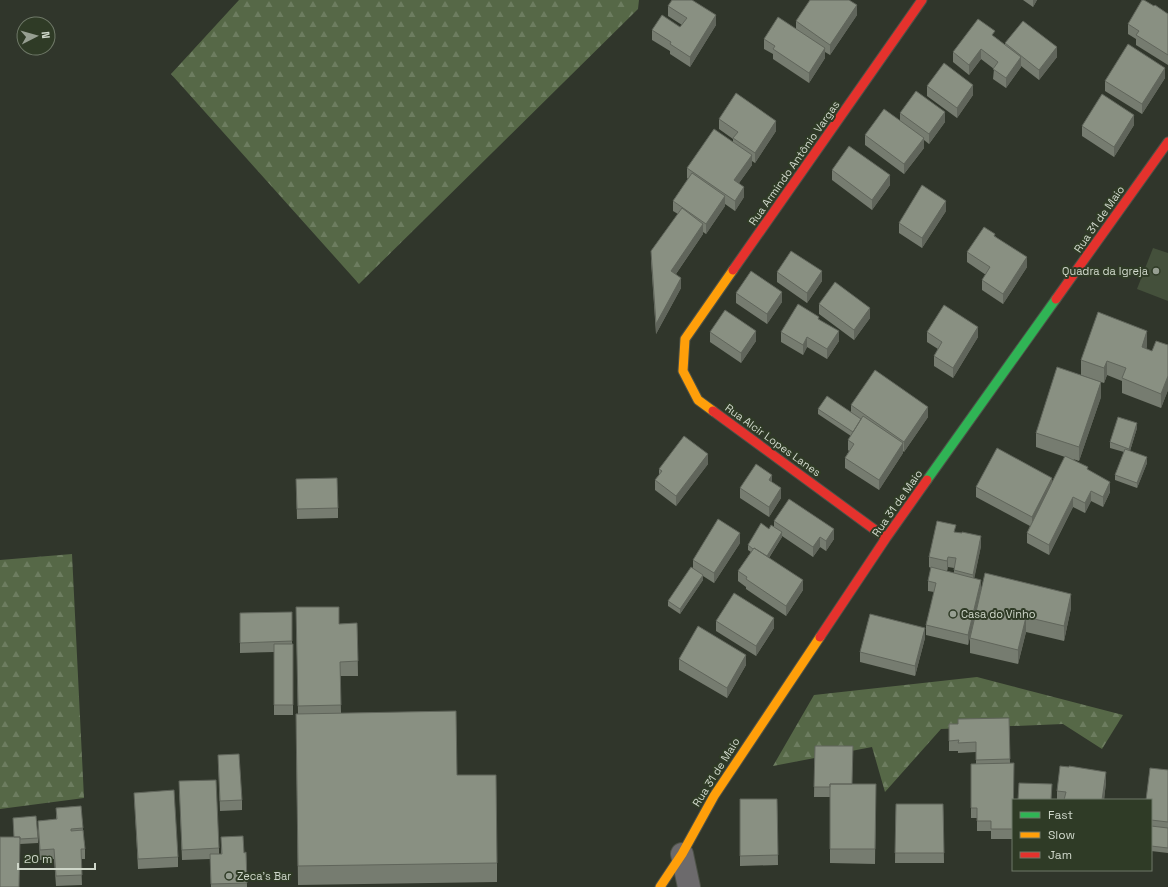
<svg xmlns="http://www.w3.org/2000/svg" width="1168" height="887" font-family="'Space Grotesk',sans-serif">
  <defs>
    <pattern id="forest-firs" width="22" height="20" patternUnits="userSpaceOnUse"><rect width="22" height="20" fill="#566847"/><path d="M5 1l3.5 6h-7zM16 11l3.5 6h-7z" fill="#6d7d60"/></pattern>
  </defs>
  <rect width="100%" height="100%" fill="#30362b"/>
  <path fill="#44503b" d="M1153 248 1168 253V301L1137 289Z"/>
  <path fill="url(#forest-firs)" d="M239 0H639L638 9 359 284 171 74Z
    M72 554 84 798 0 809V560Z
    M977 677 1123 715 1102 749 1063 724 941 729 885 792 872 747 773 766 814 695Z"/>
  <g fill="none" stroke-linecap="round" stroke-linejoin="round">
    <g stroke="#4d5248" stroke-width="24">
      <path id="street" d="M682 854 689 887"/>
    </g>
    <g stroke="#4d5248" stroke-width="11">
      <path id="fast" d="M927 480 1056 299"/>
    </g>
    <g stroke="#4d5248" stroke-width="11">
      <path id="slow" d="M713 411 698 400 683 371 685 339 733 270
        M660 887 682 854 714 796 820 637"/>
    </g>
    <g stroke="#4d5248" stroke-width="11">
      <path id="jam" d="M733 270 922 0
        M1056 299 1168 142
        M713 411 886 538
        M820 637 886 538 927 480"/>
    </g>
    <use href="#street" stroke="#6c6a6c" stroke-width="22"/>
    <use href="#fast" stroke="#30b455" stroke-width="9"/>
    <use href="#slow" stroke="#ff9f0a" stroke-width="9"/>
    <use href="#jam" stroke="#e5322d" stroke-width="9"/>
  </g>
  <path fill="#767c70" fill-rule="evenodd" d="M1023 0H1037L1033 7Z
    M668 6 716 25 690 67 670 54V51L652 40V30L680 27 682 25 668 16Z
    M1154 6 1168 14V65L1136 45V39L1128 34V24Z
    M857 15 830 55 825 52V58L809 83 773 59V54L764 49V39L796 28V21Z
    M995 37 1005 45V43L1057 57 1039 80 1021 66V67L1006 88 993 79 994 69 981 59 969 75 953 62V52Z
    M1165 78 1142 114 1105 91V81Z
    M927 86 973 95 957 118 927 96Z
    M900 113 945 122 929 144 924 140V148L904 174 865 145V135L900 120Z
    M719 119 776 131 755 163 752 161V165L739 183 744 197 735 211 725 204V206L706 234 703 232V234L676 274 681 288 656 334 651 261V251L678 214 673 211V201L688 179 687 178V168L733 142V139L719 129Z
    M1134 125 1114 157 1082 136V126Z
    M832 170 890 185 872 210 832 180Z
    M946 211 922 248 899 233V223Z
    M995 236 1027 267 1003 304 982 290V280L986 275 967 262V252Z
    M777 272 822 281 807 303 777 282Z
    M736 293 782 302 767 324 736 303Z
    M819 304 870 318 854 340 819 314Z
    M819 319 839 341 827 359 807 347 803 355 781 342V332Z
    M710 332 756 341 741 363 710 342Z
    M927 332 978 337 953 378 934 366V356L938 349 927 342Z
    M1168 345V390L1161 408 1122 393V381L1107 375 1104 383 1081 375V360L1147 346 1146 349 1152 351Z
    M1101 397 1079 461 1073 459 1088 470 1110 492 1103 507 1091 501 1085 513 1073 507 1049 555 1027 543V533L1030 526 976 497V487L1052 482 1065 457 1036 447V433Z
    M851 405 928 417 904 452 903 451V453L879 490 845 468V458L849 451 848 450V440L851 436 818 414V409L851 412Z
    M1137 428 1130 451 1147 463 1137 488 1115 480V475L1124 452 1110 448V442Z
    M708 464 676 506 655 490V480L659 475V469Z
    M296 479 338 508V518L297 519Z
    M772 482 781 498 769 517 740 498V488Z
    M774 521 834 539 826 551 820 547 813 557 782 536V537L769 558 803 590 786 616 746 589V587L738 581V571L751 552 748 550V545L769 529 774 527Z
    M956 532 981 546 974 578 981 589 1071 608 1064 641 1026 632 1018 664 970 653V638L975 618 968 645 926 635V625L934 592 928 591V581L931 568 929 567V557ZM948 567 954 568V573L947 571Z
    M740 543 714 583 703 576V580L680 614 668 606V601L693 568V560Z
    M296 607 339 624 357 623 358 676H340L341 713 457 775 497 863V882L298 885 296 732 298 714Z
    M292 612V644H293V715H274V652L240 653V613Z
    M716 621 774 628 756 656 716 631Z
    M925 638 915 676 860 662V652Z
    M679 659 746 665 727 698 679 670Z
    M1009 718 1010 763 1013 800V839H991V831H977V818H971V764H976V752L958 753V751H949V724H958Z
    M815 746 852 784H876L875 864 830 863V797H814Z
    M218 755 242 800V810L220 811Z
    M1168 770V853L1151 851V800Z
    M179 781 219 848V854H221V837L244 853 246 852 247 887H211L210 859 182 860Z
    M1106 782 1104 800H1057V791Z
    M134 793 178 857V867L138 869Z
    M740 799H777L778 865 740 866Z
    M896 804H943L944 863H895Z
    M81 806 83 830 85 849V859H81L82 885 56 886 54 859 40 860 38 831V821L56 819V808Z
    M13 818 38 838V843L20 844 14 837Z"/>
  <path fill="#60655b" d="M1033 0H1037L1033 7Z
    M857 5V15L830 55V45Z
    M716 15V25L690 67V57Z
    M1057 47V57L1039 80V70Z
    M825 48V58L809 83V73Z
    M981 49V59L969 75V65Z
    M1021 57V67L1006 88V78Z
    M1165 68V78L1142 114V104Z
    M973 85V95L957 118V108Z
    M945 112V122L929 144V134Z
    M1134 115V125L1114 157V147Z
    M776 121V131L755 163V153Z
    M924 138V148L904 174V164Z
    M752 155V165L734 190V180Z
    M890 175V185L872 210V200Z
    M744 187V197L735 211V201Z
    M725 196V206L706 234V224Z
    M946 201V211L922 248V238Z
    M703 224V234L671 281V271Z
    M1027 257V267L1003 304V294Z
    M822 271V281L807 303V293Z
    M681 278V288L656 334V324Z
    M782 292V302L767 324V314Z
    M870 308V318L854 340V330Z
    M978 327V337L953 378V368Z
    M756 331V341L741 363V353Z
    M839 331V341L827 359V349Z
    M1147 331V346L1142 362V347Z
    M807 337V347L803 355V345Z
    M1107 361V375L1104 383V368Z
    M1168 376V390L1161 408V394Z
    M1101 382V397L1079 461V447Z
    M928 407V417L904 452V442Z
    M1137 423V428L1129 454V449Z
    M903 443V453L879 490V480Z
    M708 454V464L676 506V496Z
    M1147 457V463L1137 488V483Z
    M772 475V485L769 480Z
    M1052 478V488L1032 527V517Z
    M1110 482V492L1103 507V497Z
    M781 488V498L769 517V507Z
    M1091 491V501L1085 513V503Z
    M1073 497V507L1049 555V545Z
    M834 529V539L826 551V541Z
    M782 532V537L766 562V557Z
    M740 533V543L714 583V573Z
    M981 536V546L973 585V575Z
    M820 537V547L813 557V547Z
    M948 557V567L947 571V561Z
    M703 575V580L680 614V609Z
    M803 580V590L786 616V606Z
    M981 580V590L968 645V635Z
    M1071 594V608L1064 641V626Z
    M1026 617V632L1018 664V650Z
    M774 618V628L756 656V646Z
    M925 628V638L915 676V666Z
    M746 655V665L727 698V688Z
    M1106 772V782L1104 800H1102Z"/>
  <path fill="#899082" stroke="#60655b" d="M672 0H692L716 15 690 57 670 44 671 42 652 30 662 15 680 27 687 18 668 6Z
    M810 0H849L857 5 830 45 796 21Z
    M1142 0H1144L1154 6 1155 5 1168 14V55L1136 35 1139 31 1128 24Z
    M778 17 825 48 809 73 773 49 775 46 764 39Z
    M978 19 995 31 992 35 1021 57 1006 78 993 69 998 62 981 49 969 65 953 52Z
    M1023 21 1057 47 1039 70 1005 43Z
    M1128 44 1165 68 1142 104 1105 81Z
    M944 63 973 85 957 108 927 86Z
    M916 91 945 112 929 134 900 113Z
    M736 93 776 121 755 153 733 138 738 132 719 119Z
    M1102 94 1134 115 1114 147 1082 126Z
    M884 109 924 138 904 164 865 135Z
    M714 129 752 155 734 180 744 187 735 201 687 168Z
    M849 146 890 175 872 200 832 170Z
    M692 173 725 196 706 224 673 201Z
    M922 185 946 201 922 238 899 223Z
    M682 208 703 224 671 271 681 278 656 324 651 251Z
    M984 227 995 234 994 236 1027 257 1003 294 982 280 990 267 967 252Z
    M791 251 822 271 807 293 777 272Z
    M751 271 782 292 767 314 736 293Z
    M835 282 870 308 854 330 819 304Z
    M798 304 819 317 818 319 839 331 827 349 807 337 803 345 781 332Z
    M944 305 978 327 953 368 934 356 942 342 927 332Z
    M725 310 756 331 741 353 710 332Z
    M1098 312 1147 331 1142 347 1152 351 1156 341 1168 345V376L1161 394 1122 378 1126 368 1107 361 1104 368 1081 360Z
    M1057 367 1101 382 1079 447 1036 433Z
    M875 370 928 407 904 442 851 405Z
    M827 396 861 419 853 432 818 409Z
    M863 416 903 443 879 480 845 458 854 444 848 440Z
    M1118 417 1137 423 1129 449 1110 442Z
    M684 436 708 454 676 496 655 480 662 471 659 469Z
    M997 448 1052 478 1032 517 976 487Z
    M1125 449 1147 457 1137 483 1115 475Z
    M1065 456 1088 467 1087 469 1110 482 1103 497 1091 491 1085 503 1073 497 1049 545 1027 533Z
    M756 464 772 475 769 480 781 488 769 507 740 488Z
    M337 478 338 508 297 509 296 479Z
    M789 499 834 529 826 541 820 537 813 547 774 521Z
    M718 519 740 533 714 573 693 560Z
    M937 521 956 525 954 532 962 533V532L981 536 973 575 954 570 956 558 948 557 947 561 929 557Z
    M761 523 769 529 771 525 782 532 767 556 754 548 753 549 748 545Z
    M754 548 803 580 786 606 746 579 747 577 738 571Z
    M691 567 703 575 680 609 668 601Z
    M931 567 981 580 968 635 926 625 936 583 928 581Z
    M985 573 1071 594 1064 626 1026 617 1018 650 970 638Z
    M734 593 774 618 756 646 716 621Z
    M296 607H339V624L357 623 358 661 340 662 341 705 298 706Z
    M292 612V641L240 643V613Z
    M870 614 925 628 915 666 860 652Z
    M698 626 746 655 727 688 679 659Z
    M274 644H293V705H274Z
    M456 711 457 775H496L497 863 298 866 296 714Z
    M1009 718 1010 759 976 760V742L958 743 959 740 949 741V724H958V719Z
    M815 746H853L852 784H830V787H814Z
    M239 754 242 800 220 801 218 755Z
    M1014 763 1013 829H991V821H977V808H971V764Z
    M1060 766 1069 767V766L1106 772 1102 800H1064L1066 792 1057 791Z
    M1150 768 1168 770V822L1151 820V800H1146Z
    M216 780 219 848 182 850 179 781Z
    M1019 783 1052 784 1051 800H1018Z
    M830 784H876L875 849H830Z
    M174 790 178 857 138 859 134 793Z
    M740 799H777L778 855 740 856Z
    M896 804H943L944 853H895Z
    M81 806 83 828 71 829V831L83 830 85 849H81L82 875 56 876 54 849 40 850 38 821 57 819 56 808Z
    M36 816 38 838 20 839V837H14L13 818Z
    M1151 826 1168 828V848L1151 846Z
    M243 836 244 853 246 852 247 883 211 884 210 854H222L221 837Z
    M0 837H20L19 887H0Z"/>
  <g fill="#979f92" stroke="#2f3b26" stroke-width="1.5">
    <circle cx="1156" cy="271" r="4"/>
    <circle cx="953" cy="614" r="4"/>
    <circle cx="229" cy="876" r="4"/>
  </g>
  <g text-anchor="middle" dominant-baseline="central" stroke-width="4" stroke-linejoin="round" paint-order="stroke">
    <g font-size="11" fill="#cfd7ca" stroke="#2f3b26">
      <text transform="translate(794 163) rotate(-55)">Rua Armindo Antônio Vargas</text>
      <text transform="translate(1099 219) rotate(-55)">Rua 31 de Maio</text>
      <text transform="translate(773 440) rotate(36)">Rua Alcir Lopes Lanes</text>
      <text transform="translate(897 503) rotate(-55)">Rua 31 de Maio</text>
      <text transform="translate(716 772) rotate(-58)">Rua 31 de Maio</text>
    </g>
    <g font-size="11" fill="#cfd7ca" stroke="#2f3b26" text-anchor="start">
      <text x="1148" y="271" text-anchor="end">Quadra da Igreja</text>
      <text x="961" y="614">Casa do Vinho</text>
      <text x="237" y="876">Zeca's Bar</text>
    </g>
  </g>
  <rect x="1012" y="799" width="140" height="72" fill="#2f3b26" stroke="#6f7968"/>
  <rect x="1020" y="812" width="20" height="6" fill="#30b455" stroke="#6f7968"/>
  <text x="1048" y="819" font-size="12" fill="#cfd7ca">Fast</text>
  <rect x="1020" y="832" width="20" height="6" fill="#ff9f0a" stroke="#6f7968"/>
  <text x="1048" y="839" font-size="12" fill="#cfd7ca">Slow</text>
  <rect x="1020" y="852" width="20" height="6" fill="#e5322d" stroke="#6f7968"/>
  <text x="1048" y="859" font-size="12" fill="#cfd7ca">Jam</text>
  <g transform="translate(36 36) rotate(84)"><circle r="19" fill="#2f3b26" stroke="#6f7968"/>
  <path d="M0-3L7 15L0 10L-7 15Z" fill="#979f92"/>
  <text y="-6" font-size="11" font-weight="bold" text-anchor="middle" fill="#cfd7ca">N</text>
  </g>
  <path d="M18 863v6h77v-6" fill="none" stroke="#cfd7ca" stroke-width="2"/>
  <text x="24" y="863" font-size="12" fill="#cfd7ca" stroke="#2f3b26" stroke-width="3" paint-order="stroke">20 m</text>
</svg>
